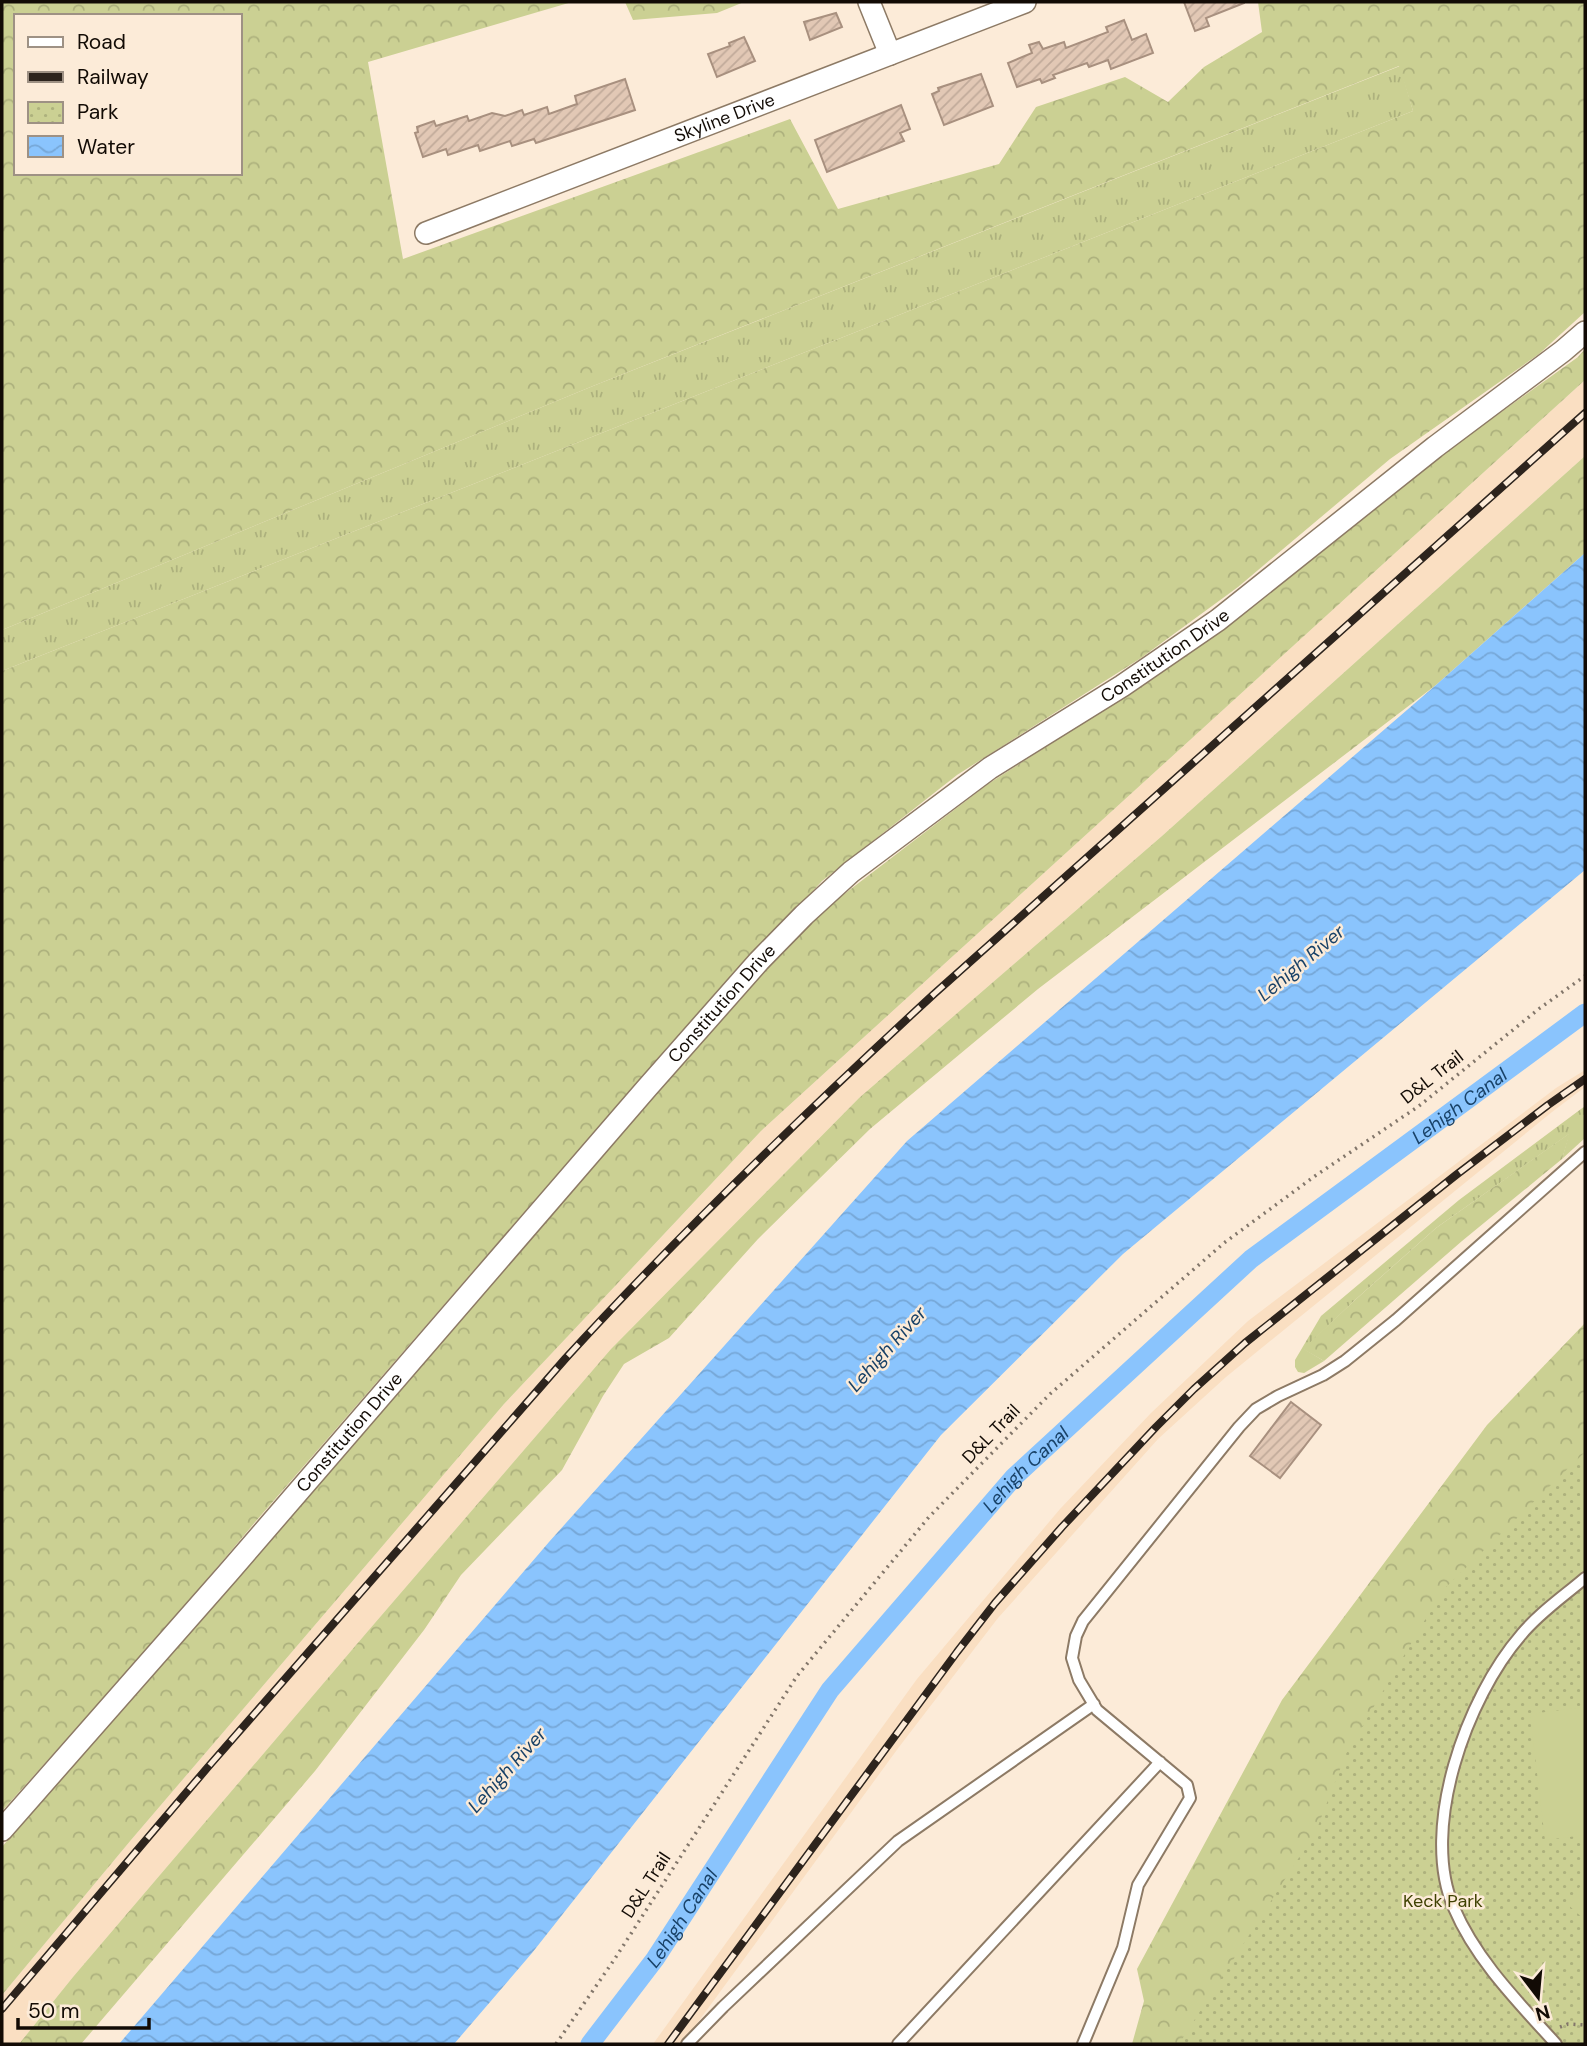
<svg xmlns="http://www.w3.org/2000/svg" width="1587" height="2046" font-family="'DM Sans',sans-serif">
  <defs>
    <pattern id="grass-tufts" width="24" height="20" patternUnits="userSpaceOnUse" patternTransform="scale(1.75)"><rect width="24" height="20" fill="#cbd093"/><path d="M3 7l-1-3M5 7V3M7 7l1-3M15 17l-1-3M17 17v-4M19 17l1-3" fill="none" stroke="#adb17d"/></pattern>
    <pattern id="forest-crowns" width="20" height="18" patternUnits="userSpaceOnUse" patternTransform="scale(1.75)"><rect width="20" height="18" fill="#cbd093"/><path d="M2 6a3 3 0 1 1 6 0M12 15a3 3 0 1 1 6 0" fill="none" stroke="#adb17d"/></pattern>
    <pattern id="park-dots" width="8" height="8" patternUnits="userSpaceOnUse" patternTransform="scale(1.75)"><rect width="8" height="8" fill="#cbd093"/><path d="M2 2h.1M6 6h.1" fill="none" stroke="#adb17d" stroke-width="1.8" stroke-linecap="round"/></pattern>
    <pattern id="water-waves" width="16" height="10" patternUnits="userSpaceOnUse" patternTransform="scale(1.75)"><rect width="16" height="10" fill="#8ac4fd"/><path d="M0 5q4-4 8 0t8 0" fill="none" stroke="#76a7d7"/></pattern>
    <pattern id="building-hatch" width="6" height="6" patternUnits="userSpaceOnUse" patternTransform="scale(1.75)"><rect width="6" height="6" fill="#e2c8b5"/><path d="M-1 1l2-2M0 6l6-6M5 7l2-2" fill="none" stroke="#c1aa9a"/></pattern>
  </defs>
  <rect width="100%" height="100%" fill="#fcebd8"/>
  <path fill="#fadfc2" d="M1585 380V456L1162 836 859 1098 611 1349 368 1631 73 1977 19 2044H2V1995L131 1840 504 1404 761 1131Z
    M1585 1070V1087L1552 1112 1226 1377 1158 1439 998 1618 899 1747 682 2044H653L917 1679 1060 1509 1151 1413 1248 1321 1556 1088Z"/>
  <path fill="url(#grass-tufts)" d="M1400 66 1413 111 2 671V630L593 386Z
    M1585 1106V1138L1562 1159 1569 1134 1436 1228 1355 1300 1304 1349 1324 1361 1304 1373 1298 1372 1295 1367V1360L1321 1316 1459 1200Z"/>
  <path fill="url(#forest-crowns)" fill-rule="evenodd" d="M2 2H572L368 62 403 259 790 119 838 209 999 164 1036 107 1125 77 1168 102 1204 67 1262 32 1258 2H1585V312L1539 354 1390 459 1238 587 1141 658 957 775 822 881 649 1069 256 1521 163 1632 2 1811V671L1413 111 1399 66 593 386 2 630ZM16 16H240V173H16Z
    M625 2H744L717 13 633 20Z
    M1585 349V380L761 1131 504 1404 131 1840 2 1995V1847L60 1777 600 1155 809 921 988 784 1119 700 1419 471 1578 357Z
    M1585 456V553L1436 685 1038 989 870 1129 758 1239 669 1338 624 1364 603 1396 562 1470 461 1575 424 1630 315 1771 81 2044H19L73 1977 368 1631 611 1349 859 1098 1162 836Z
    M1570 1133 1562 1159 1462 1241 1324 1361 1303 1349 1355 1300 1436 1228Z
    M1585 1323V1558L1417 2044H1132L1144 2001 1137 1969 1282 1700 1487 1425Z"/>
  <path fill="url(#park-dots)" d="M1585 1452V2044H1179L1316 1831 1346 1754 1442 1591Z"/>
  <path fill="#cbd093" d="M1585 1707V1835L1545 1840 1530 1714Z
    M1585 1881V1920L1566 1903Z"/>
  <path fill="url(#water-waves)" d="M1585 553V870L1123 1254 941 1435 532 1953 454 2044H119L549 1542 907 1141 1436 685Z"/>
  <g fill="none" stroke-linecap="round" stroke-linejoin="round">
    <path stroke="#8ac4fd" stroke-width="19" id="s1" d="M590 2044 655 1959 830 1690 1014 1477 1251 1259 1585 1013"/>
  </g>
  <path fill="url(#building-hatch)" stroke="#a8907f" stroke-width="2" d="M1184 2H1244V3L1206 18 1209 26 1195 31Z
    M836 13 842 27 810 40 804 22Z
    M1124 20 1132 40 1146 34 1153 53 1111 69 1108 60 1089 67 1087 63 1053 75 1055 78 1042 83 1040 79 1017 87 1008 63 1032 53 1029 45 1039 42 1043 49 1064 42 1066 48 1108 32 1106 27Z
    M744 37 755 61 717 77 708 54 730 46 729 43Z
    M981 74 993 106 944 125 932 94 939 91 938 88Z
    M625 79 635 110 536 143 534 139 512 146 510 141 480 151 478 145 448 155 446 149 423 157 415 133 418 132 417 127 434 121 436 126 467 116 469 121 492 113 505 116 522 110 524 115 547 107 549 114 577 104 575 96Z
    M901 105 910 129 900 133 904 141 827 172 815 140Z
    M1291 1402 1321 1425 1280 1478 1250 1456Z"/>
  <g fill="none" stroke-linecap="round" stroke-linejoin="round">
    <g stroke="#8d7a65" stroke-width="14">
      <path id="lane" d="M687 2044 723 2007 898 1841 1094 1704
        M898 2044 1160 1762
        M1083 2044 1123 1948 1138 1885 1190 1798 1187 1785 1097 1710 1079 1680 1072 1658 1076 1636 1083 1621 1239 1427 1256 1409 1278 1396 1323 1375 1345 1361 1396 1320 1585 1152
        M1556 2044C1519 2003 1476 1960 1454 1908 1419 1829 1467 1697 1521 1635 1539 1613 1564 1596 1585 1578"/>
    </g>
    <g stroke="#8d7a65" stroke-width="24">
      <g id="street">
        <path d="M869 2 890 54"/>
        <path id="s2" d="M426 233 1025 2"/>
        <path id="s3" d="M2 1830 228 1573 646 1089 759 961 804 915 851 872 990 768 1122 686 1218 620 1435 447 1563 351 1585 332"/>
      </g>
    </g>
    <path stroke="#82766a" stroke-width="3.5" stroke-dasharray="2 5" stroke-linecap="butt" d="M1560 2027 1568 2024 1585 2025
      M556 2044 614 1960 797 1676 929 1517 1050 1394 1224 1243 1315 1176 1419 1106 1540 1008 1585 976"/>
    <use href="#lane" stroke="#fff" stroke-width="10"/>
    <use href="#street" stroke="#fff" stroke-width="21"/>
    <g stroke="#2d241d" stroke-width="8">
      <path id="rail" d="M2 2009 208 1767 565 1359C682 1231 807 1111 934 994L1585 413
        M668 2044 957 1652 995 1603 1062 1527 1156 1427 1194 1389 1245 1343 1456 1175 1548 1105 1585 1079"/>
    </g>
    <use href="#rail" stroke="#fcebd8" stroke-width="5" stroke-dasharray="16" stroke-linecap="butt"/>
  </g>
  <g text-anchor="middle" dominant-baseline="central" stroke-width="5" stroke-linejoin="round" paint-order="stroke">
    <g font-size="18" fill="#120b05" stroke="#fcebd8">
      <text stroke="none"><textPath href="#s2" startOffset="320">Skyline Drive</textPath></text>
      <text stroke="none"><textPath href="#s3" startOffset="1662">Constitution Drive</textPath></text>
      <text stroke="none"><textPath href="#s3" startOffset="1096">Constitution Drive</textPath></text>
      <text transform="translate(1432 1077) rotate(-38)">D&amp;L Trail</text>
      <text stroke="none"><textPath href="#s3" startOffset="528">Constitution Drive</textPath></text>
      <text transform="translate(991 1434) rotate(-46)">D&amp;L Trail</text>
      <text transform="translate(646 1885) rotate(-57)">D&amp;L Trail</text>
    </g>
    <g font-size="18" fill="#3f4102" stroke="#fcebd8">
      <text x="1443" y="1901">Keck Park</text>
    </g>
    <g font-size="19" font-style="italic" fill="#194268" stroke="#fcebd8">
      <text transform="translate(1301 963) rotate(-40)">Lehigh River</text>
      <text stroke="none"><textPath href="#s1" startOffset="1290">Lehigh Canal</textPath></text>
      <text transform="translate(887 1349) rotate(-48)">Lehigh River</text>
      <text stroke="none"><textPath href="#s1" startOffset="723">Lehigh Canal</textPath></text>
      <text transform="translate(507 1770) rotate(-48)">Lehigh River</text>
      <text stroke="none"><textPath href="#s1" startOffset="156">Lehigh Canal</textPath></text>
    </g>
  </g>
  <rect width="1587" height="2046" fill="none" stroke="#120b05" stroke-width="7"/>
  <rect x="14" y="14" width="228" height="161" fill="#fcebd8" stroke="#9e9184" stroke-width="2"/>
  <rect x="28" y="37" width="35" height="10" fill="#ffffff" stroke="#9e9184" stroke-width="2"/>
  <text x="77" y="49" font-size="21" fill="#120b05">Road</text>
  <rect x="28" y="72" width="35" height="10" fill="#2d241d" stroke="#9e9184" stroke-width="2"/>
  <text x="77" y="84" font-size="21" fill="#120b05">Railway</text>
  <rect x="28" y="102" width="35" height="21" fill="url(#park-dots)" stroke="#9e9184" stroke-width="2"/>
  <text x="77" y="119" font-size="21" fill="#120b05">Park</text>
  <rect x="28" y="136" width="35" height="21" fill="url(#water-waves)" stroke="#9e9184" stroke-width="2"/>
  <text x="77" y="154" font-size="21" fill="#120b05">Water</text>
  <g transform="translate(1538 1997) rotate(164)" stroke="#fcebd8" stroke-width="5" paint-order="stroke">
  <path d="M0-5L12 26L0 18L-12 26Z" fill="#120b05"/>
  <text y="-10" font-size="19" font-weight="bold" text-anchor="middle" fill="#120b05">N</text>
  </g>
  <path d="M18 2018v10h131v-10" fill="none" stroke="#120b05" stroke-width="3.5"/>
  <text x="28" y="2018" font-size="21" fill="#120b05" stroke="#fcebd8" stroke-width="5" paint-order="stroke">50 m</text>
</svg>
